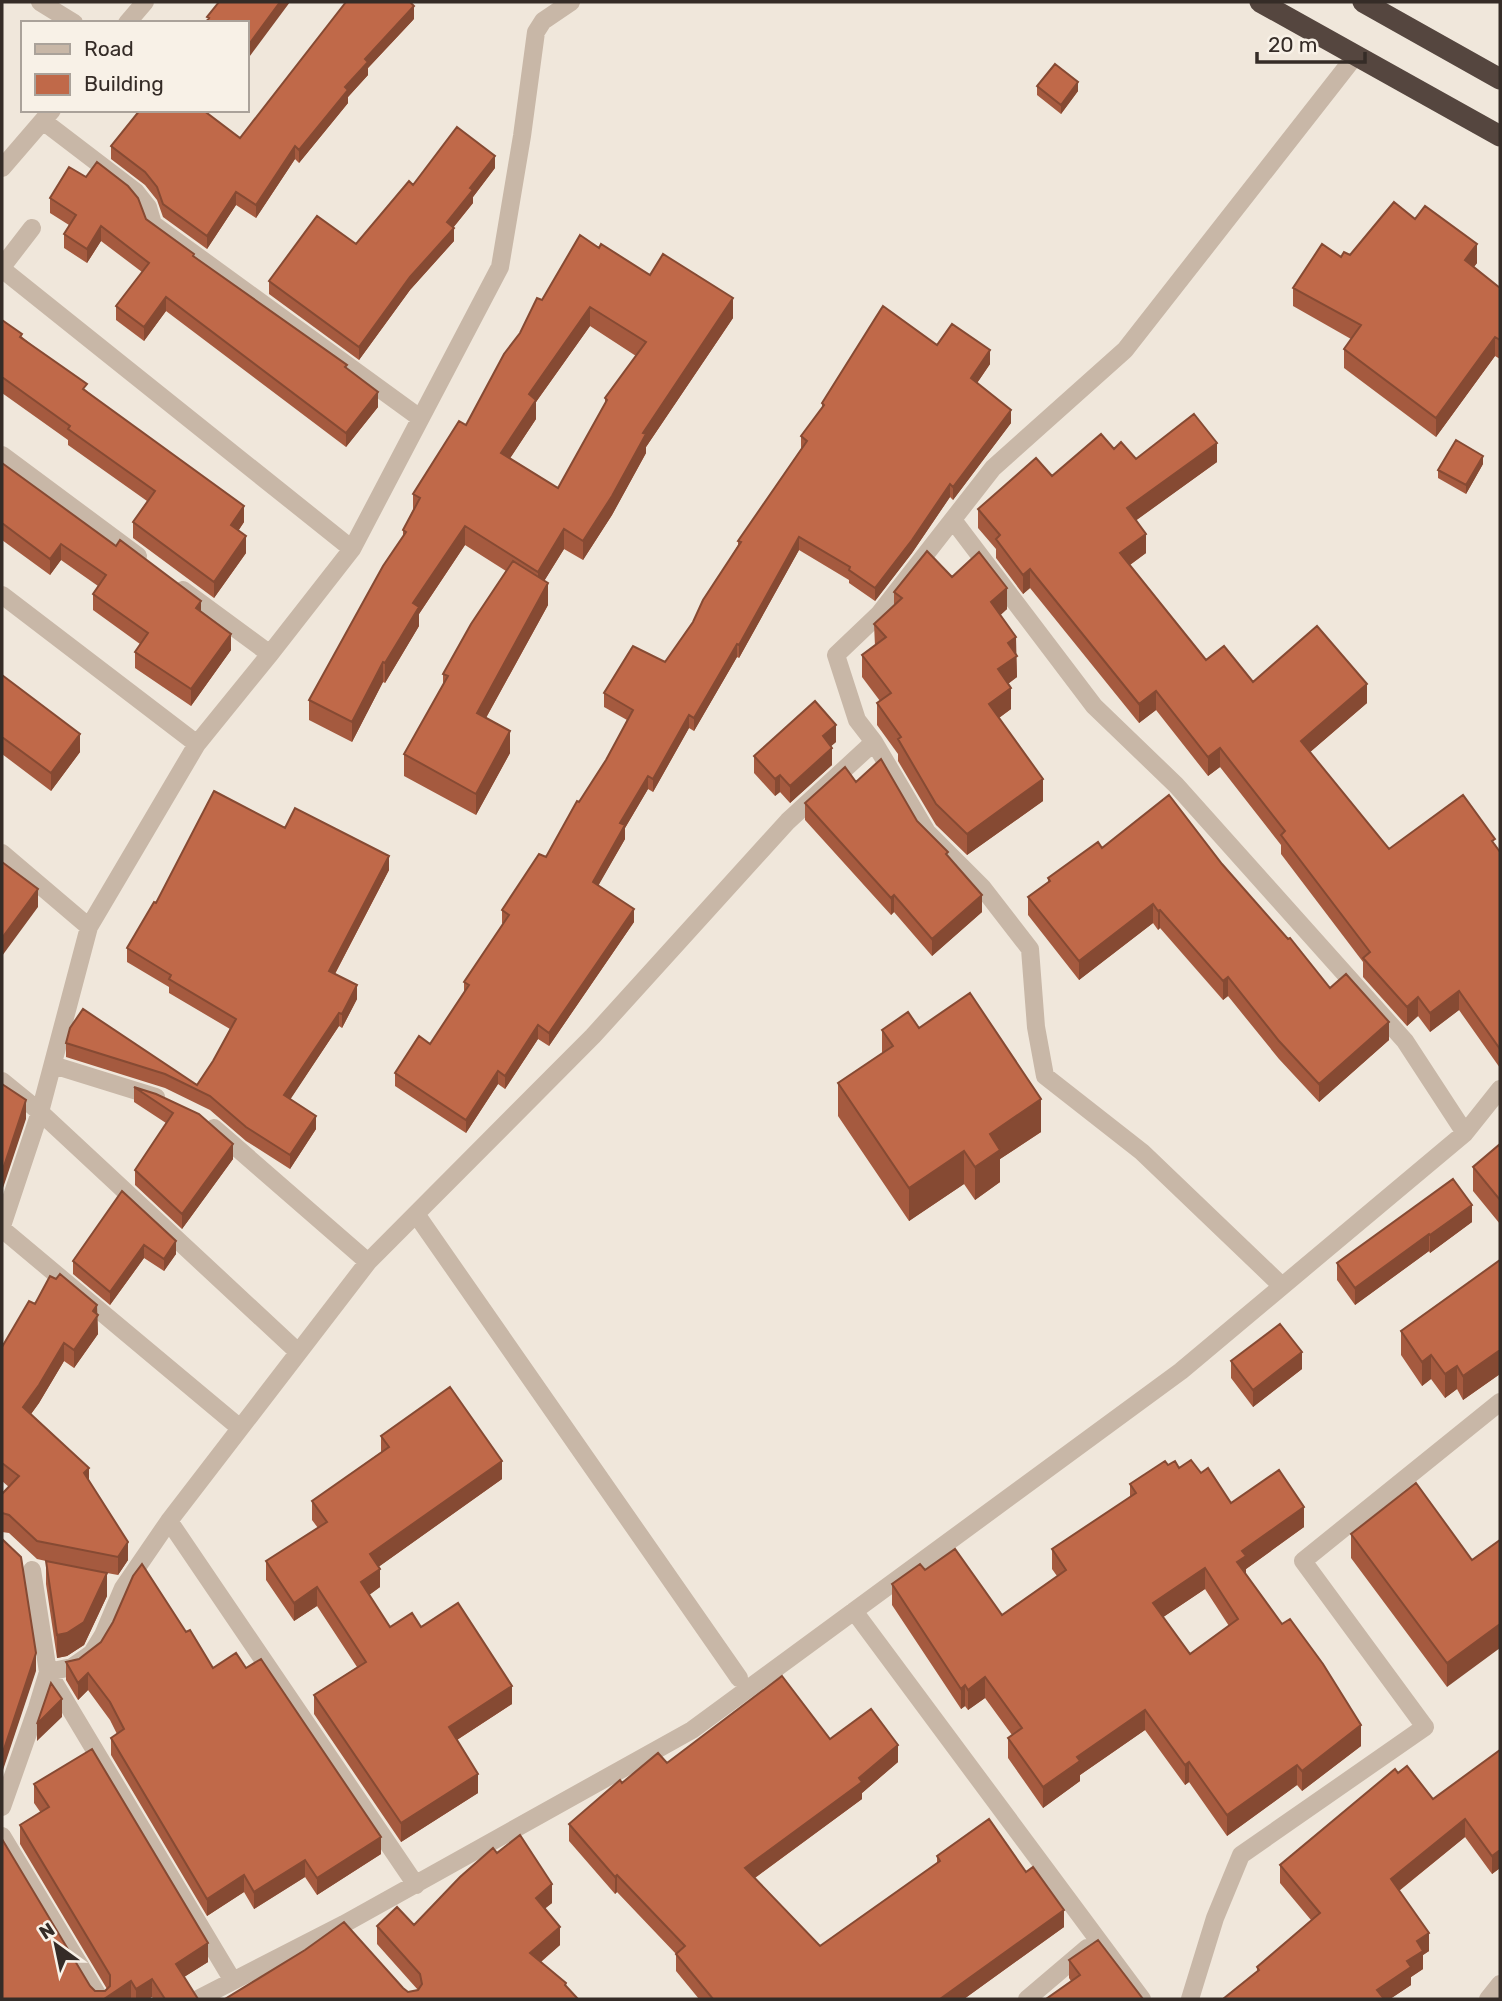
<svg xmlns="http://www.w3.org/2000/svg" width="1502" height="2001" font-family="Rubik,sans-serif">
  <rect width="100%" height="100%" fill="#f0e7db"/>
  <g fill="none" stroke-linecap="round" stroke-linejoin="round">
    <path stroke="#c8b7a7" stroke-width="18" d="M2 267 32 228"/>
    <path stroke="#c8b7a7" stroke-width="18" d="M40 2 74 23
      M127 23 145 2
      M43 121 136 192 148 207 153 224 420 418
      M2 168 52 110
      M2 269 352 549
      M2 455 138 556
      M953 520 1094 706 1176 785 1405 1041 1465 1133
      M183 590 270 654
      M2 595 197 744
      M874 742 927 832 982 887 1030 949 1036 1027 1045 1076 1142 1152 1282 1286
      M2 853 89 927
      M53 1065 156 1097
      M2 1081 40 1112 298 1352
      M214 1128 368 1262
      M416 1214 739 1678
      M2 1226 40 1112 89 927 197 744 270 654 352 549 500 267 522 136 536 32 543 21 571 2
      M2 1229 240 1428
      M169 1521 416 1885
      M32 1570 48 1672 233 1981
      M854 1611 1142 1999
      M48 1672 72 1667 92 1653 103 1635 123 1588 169 1521 368 1262 593 1036 788 821 874 742 857 720 836 655 879 614 993 468 1125 350 1356 55
      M2 1807 37 1708 48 1672
      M2 1836 100 1999
      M198 1999 344 1924 692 1730 1181 1371 1465 1133 1500 1089
      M1027 1999 1087 1948
      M1190 1999 1215 1918 1241 1855 1425 1727 1303 1561 1500 1402
      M1488 1999 1500 1984"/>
    <path stroke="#55463f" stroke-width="21" d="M1260 2 1500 136
      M1363 2 1500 79"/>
  </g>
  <path fill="#a55a3f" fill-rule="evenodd" d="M414 19 368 68V75L348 97V103L299 163 295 159 256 218 236 205 207 249 163 217 157 200 145 185 111 159V146L208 114 240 138Z
    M1037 86 1078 91 1061 114 1037 95Z
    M495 168 473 197V203L453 228 454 241 410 290 359 360 269 294V281L356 244 413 185Z
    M50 198 146 219 194 256 347 368 378 407 346 447 166 311 144 341 116 320V306L142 272 101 241 87 263 64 248V234L69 225 50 213Z
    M1415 219 1477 263 1474 267 1500 288V359L1495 356 1436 437 1344 368V349L1351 339 1293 306V288L1341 257 1350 255Z
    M599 248 733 318 646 447V453L612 515 583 560 564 549 544 581 548 605 486 718 510 753 476 815 404 776V754L443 685V674L506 571 465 545 419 614V626L385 683 383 682 352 742 309 720V700L403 537V530L413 510V494L466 425 520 333 542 300ZM590 326 636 356 605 398V403L558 488 510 458 536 419V402Z
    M2 320 244 522 238 531 246 553 214 598 133 538V522L147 501 68 445V440L2 393Z
    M937 345 990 364 977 383 1011 423 953 500 950 497 912 553 875 601 849 583V580L799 550 739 658 737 657 694 731 689 728 653 792 648 789 625 828V839L598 885 634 922 549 1046 538 1039 505 1089 498 1084 466 1133 395 1086V1073L430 1044 464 992V982L503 924 502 923V910L546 857 606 760 627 720 604 707V693L665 662 693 622 738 545V541L801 449V436L822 408V403Z
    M1114 449 1136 459 1217 462 1136 520 1146 553 1130 565 1206 660 1253 682 1367 703 1310 752 1389 849 1495 844 1500 852V1068L1459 1010 1430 1032 1418 1016 1407 1026 1363 977V962L1281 854V845L1220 767 1208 776 1156 710 1139 723 1030 588 1023 594 996 558V549L978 528V509L1052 476Z
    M2 463 201 611 231 650 191 706 135 668V652L140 644 93 610V594L98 586 61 560 50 575 2 540Z
    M1483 464 1466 494 1438 478V470Z
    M952 577 1007 609 1000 615 1016 654 1017 677 1008 684 1011 709 999 718 1043 801 967 855 936 825 898 761V754L877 725V703L880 701 862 677V655L875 646 874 624 894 606V592Z
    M2 675 80 752 51 791 2 754Z
    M836 742 831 746 832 765 790 803 780 792 775 796 754 773V756Z
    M856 782 917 821 948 856 982 912 932 956 894 912 891 915 805 820V803Z
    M285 828 389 870 335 974 357 999 342 1028 339 1026 290 1099 316 1129 290 1169 246 1141 210 1110 165 1088 66 1057V1043L70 1028 197 1085 213 1061 230 1029 169 993V987L127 962V948L156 903Z
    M1102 848 1222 864 1330 988 1389 1040 1319 1102 1279 1059 1228 996 1223 1000 1160 928 1158 930 1153 923 1079 980 1028 915V897L1048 882V878Z
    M919 1028 1041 1132 1000 1159V1182L975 1200 964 1184 909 1221 838 1116V1083L882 1053V1030Z
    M134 1087 233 1144V1159L182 1229 135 1185V1170L166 1123 134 1102Z
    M1500 1144V1224L1473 1191V1167Z
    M1453 1179 1472 1222 1430 1253 1429 1251 1355 1305 1337 1280V1263Z
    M122 1191 176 1254 164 1271 144 1258 110 1305 73 1274V1261Z
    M1500 1260V1374L1463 1400 1457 1389 1445 1398 1431 1379 1422 1386 1401 1355V1331Z
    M35 1304 97 1314 98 1334 74 1368 64 1361 39 1403 31 1414 89 1482 128 1560 118 1575 107 1573V1596L84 1645 67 1656 57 1658 46 1584V1561L37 1559 9 1533 2 1532V1494L9 1487 2 1481V1347Z
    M1231 1361 1302 1369 1253 1407 1231 1378Z
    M381 1436 502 1479 378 1567 380 1587 369 1595 390 1627H421L512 1704 457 1740 478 1793 401 1842 314 1714V1695L357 1667 317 1606 294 1621 266 1580V1561L318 1528 312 1520V1501L381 1452Z
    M1168 1465 1201 1473 1231 1503 1304 1527 1246 1569V1575L1361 1746 1302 1791 1297 1785 1227 1836 1189 1782 1185 1785 1145 1730 1080 1775V1781L1043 1808 1008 1758V1738L1012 1735 985 1698 968 1710 965 1706 961 1709 892 1605V1584L925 1570 1002 1615 1057 1576 1052 1569V1549L1130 1497V1484ZM1205 1589 1229 1626 1190 1654 1163 1617Z
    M1351 1534 1472 1560 1447 1687 1351 1558Z
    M186 1632 213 1668H246L381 1854 317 1895 305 1877 254 1909 244 1892 207 1916 111 1755V1738L117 1734 110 1720 88 1690 78 1700 66 1680V1662Z
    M830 1739 898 1762 862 1793V1799L755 1878 820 1946 937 1863V1856L1064 1927 964 1999H699L676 1971V1954L617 1892 615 1894 569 1841V1824L622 1783 667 1763Z
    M1500 1750V1868L1492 1874 1465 1837 1399 1891 1429 1951 1423 1955V1969L1411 1977V1985L1390 1999H1223L1257 1972V1967L1311 1920 1280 1883V1865L1398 1773 1433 1799Z
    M34 1784 208 1962 184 1977 198 1999H153L152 1997 148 1999H2L90 1986 95 1991H105L107 1989 20 1844V1825L41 1813 34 1803Z
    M497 1853 552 1903 545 1908 560 1945 541 1962 566 1986 225 1999 403 1988 408 1992 418 1990 377 1944V1926L414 1925Z
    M1069 1960 1143 1999 1071 1981 1069 1978Z"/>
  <path fill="#864a33" d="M280 2H290L247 60V47Z
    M414 6V19L368 68V75L348 97V103L299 163V150L365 59Z
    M1078 82V91L1061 114V105Z
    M295 146V159L256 218V205Z
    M495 156V168L473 197V203L447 235V222L470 188Z
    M236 192V205L207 249V236Z
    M101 226V241L87 263V249Z
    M454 228V241L410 290 359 360V347L410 277Z
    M1477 244V263L1465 278V260Z
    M166 297V311L144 341V327Z
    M733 298V318L646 447V453L612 515 583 560V541L643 433Z
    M590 307V326L536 402V419L501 472V453L529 394Z
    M1495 337V356L1436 437V418Z
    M990 350V364L971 392V378Z
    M378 392V407L346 447V433Z
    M1011 410V423L953 500V487Z
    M1217 443V462L1127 527V508Z
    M1483 456V464L1466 494V485Z
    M950 484V497L912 553 875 601V588Z
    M244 506V522L231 542V525Z
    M465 526V545L419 614V626L385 683V663L413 603Z
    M564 529V549L538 591V572Z
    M1146 534V553L1120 572V553Z
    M246 536V553L214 598V582Z
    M799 537V550L739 658V645Z
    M61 544V560L50 575V559Z
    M1030 569V588L1023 594V575Z
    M548 583V605L477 734V713Z
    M1007 588V609L991 624V602Z
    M201 601V617L196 608Z
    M231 634V650L191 706V689Z
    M1016 637 1017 677 998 691V669L1008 643Z
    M737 644V657L694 731V718Z
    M383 662V682L352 742V722Z
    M1367 684V703L1301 760V741Z
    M1011 688V709L989 725V704Z
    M1156 691V710L1139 723V704Z
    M689 715V728L653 792V779Z
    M836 725V742L823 753V736Z
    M510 731V753L476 815V794Z
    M80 734V752L51 791V773Z
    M832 748V765L790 803V786Z
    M1220 748V767L1208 776V757Z
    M780 775V792L775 796V779Z
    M648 776V789L625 828V839L593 895V882L620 823Z
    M1043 779V801L967 855V834Z
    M389 856V870L329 985V971Z
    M38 889V907L2 956V938Z
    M894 895V912L891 915V898Z
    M982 895V912L932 956V939Z
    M1153 904V923L1079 980V961Z
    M634 909V922L549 1046V1033Z
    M1160 910V928L1158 930V911Z
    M1228 977V996L1223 1000V981Z
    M357 985V999L342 1028V1014Z
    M1459 991V1010L1430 1032V1013Z
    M1418 997V1016L1407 1026V1007Z
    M339 1013V1026L284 1109V1095Z
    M1389 1022V1040L1319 1102V1084Z
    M538 1025V1039L505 1089V1076Z
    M498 1071V1084L466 1133V1120Z
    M1041 1099V1132L1000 1159V1182L975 1200V1167L990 1134Z
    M26 1100V1119L2 1191V1172Z
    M316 1116V1129L290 1169V1155Z
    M233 1144V1159L182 1229V1214Z
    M964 1151V1184L909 1221V1188Z
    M1472 1205V1222L1430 1253V1235Z
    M1429 1234V1251L1355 1305V1288Z
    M176 1241V1254L164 1271V1259Z
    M144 1245V1258L110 1305V1292Z
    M97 1305 98 1334 74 1368V1350L93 1311Z
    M64 1343V1361L39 1403 23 1425V1407Z
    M1500 1350V1374L1463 1400V1376Z
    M1302 1352V1369L1253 1407V1390Z
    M1431 1355V1379L1422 1386V1362Z
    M1457 1366V1389L1445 1398V1374Z
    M502 1461V1479L370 1573V1554Z
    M89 1468V1486L84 1473Z
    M1304 1507V1527L1246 1569V1577L1237 1562 1242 1551Z
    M128 1542V1560L118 1575V1557Z
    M1205 1568V1589L1153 1624V1603Z
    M380 1569V1587L361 1601V1582Z
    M107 1573V1596L84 1645 67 1656 57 1658V1635Z
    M317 1587V1606L294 1621V1603Z
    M1500 1624V1648L1447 1687V1663Z
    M36 1653V1671L2 1773V1755Z
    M88 1673V1690L78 1700V1683Z
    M985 1677V1698L968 1710V1690Z
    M965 1685V1706L961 1709V1689Z
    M512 1686V1704L449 1745V1727Z
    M62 1699V1717L37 1741V1724Z
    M1145 1710V1730L1080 1775V1781L1043 1808V1787L1077 1757Z
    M1361 1725V1746L1302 1791V1771Z
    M898 1745V1762L862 1793V1799L745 1885V1868L859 1778Z
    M1189 1762V1782L1185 1785V1765Z
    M1297 1765V1785L1227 1836V1815Z
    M478 1774V1793L401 1842V1823Z
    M1465 1819V1837L1391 1897V1879Z
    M381 1837V1854L317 1895V1878Z
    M1500 1850V1868L1492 1874V1856Z
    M305 1860V1877L254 1909V1892Z
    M244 1875V1892L207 1916V1899Z
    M617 1875V1892L615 1894V1877Z
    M552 1884V1903L536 1916V1898Z
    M1064 1910V1927L964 1999H940Z
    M560 1927V1945L530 1971V1953Z
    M1429 1933V1951L1423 1955V1969L1411 1977V1985L1390 1999H1377V1990L1407 1961 1417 1941Z
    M208 1943V1962L176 1982V1964Z
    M152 1979V1997L148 1999H136V1989Z
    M131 1981V1999H104Z"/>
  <path fill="#c06949" stroke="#864a33" stroke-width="2" fill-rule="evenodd" d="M219 2H280L247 47V23H205L209 18 207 17Z
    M346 2H410L414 6 365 59 368 62 345 87 348 90 299 150 295 146 256 205 236 192 207 236 163 204 157 187 145 172 111 146 140 110H203L240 138Z
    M1055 64 1078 82 1061 105 1037 86Z
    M457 127 495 156 470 188 473 190 447 222 454 228 410 277 359 347 269 281 317 216 356 244 409 181 413 185Z
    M97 162 128 186 138 198 146 219 194 254 193 256 347 365 345 367 378 392 346 433 166 297 144 327 116 306 149 263 101 226 87 249 64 234 76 215 50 198 69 167 86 177Z
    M1394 202 1415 219 1425 206 1477 244 1465 260 1500 288V340L1495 337 1436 418 1344 349 1361 325 1293 288 1322 244 1341 257 1344 252 1350 255Z
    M580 235 599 248 601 244 650 275 663 254 733 298 643 433 646 434 612 496 583 541 564 529 538 572 465 526 413 603 419 607 385 663 383 662 352 722 309 700 383 566 406 532 403 530 420 498 413 494 459 421 466 425 504 354 520 333 537 298 542 300ZM590 307 646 342 605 398 607 400 558 488 501 453 536 400 529 394Z
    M883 306 937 345 952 324 990 350 971 378 1011 410 953 487 950 484 912 540 875 588 849 570 850 567 799 537 739 645 737 644 694 718 689 715 653 779 648 776 620 823 625 825 593 882 634 909 549 1033 538 1025 505 1076 498 1071 466 1120 395 1073 419 1036 430 1044 469 985 464 982 509 915 502 910 539 854 546 857 577 801 579 802 606 760 633 710 604 693 633 646 665 662 693 622 703 600 741 542 738 541 807 441 801 436 824 405 822 403Z
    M2 320 22 334 20 337 87 384 83 389 244 506 231 525 246 536 214 582 133 522 155 491 68 429 70 426 2 377Z
    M1194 414 1217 443 1127 508 1146 534 1120 553 1206 660 1224 646 1253 682 1317 626 1367 684 1301 741 1389 849 1463 795 1495 839 1492 841 1500 852V1049L1459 991 1430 1013 1418 997 1407 1007 1363 958 1370 952 1281 835 1285 831 1220 748 1208 757 1156 691 1139 704 1030 569 1023 575 996 539 1000 535 978 509 1036 458 1052 476 1101 434 1114 449 1121 442 1136 459Z
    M1456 440 1483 456 1466 485 1438 470Z
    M2 463 116 546 120 540 201 601 196 608 231 634 191 689 135 652 148 633 93 594 106 575 61 544 50 559 2 523Z
    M927 551 952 577 979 552 1007 588 991 602 1016 637 1008 643 1017 656 998 669 1011 688 989 704 1043 779 967 834 936 804 898 739 901 737 877 703 891 693 862 655 886 637 874 624 902 598 894 592Z
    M513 561 548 583 477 713 510 731 476 794 404 754 448 676 443 674 471 624Z
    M2 675 80 734 51 773 2 737Z
    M815 701 836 725 823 736 832 748 790 786 780 775 775 779 754 756Z
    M881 759 917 821 948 852 946 854 982 895 932 939 894 895 891 898 805 803 845 767 856 782Z
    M214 791 285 828 295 808 389 856 329 971 357 985 342 1014 339 1013 284 1095 316 1116 290 1155 246 1127 210 1096 165 1074 66 1043 70 1028 83 1009 197 1085 213 1061 236 1019 169 979 171 975 127 948 154 902 156 903Z
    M1169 795 1222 864 1288 939 1290 938 1330 988 1346 974 1389 1022 1319 1084 1279 1041 1228 977 1223 981 1160 910 1158 911 1153 904 1079 961 1028 897 1050 881 1048 878 1098 842 1102 848Z
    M2 862 38 889 2 938Z
    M970 993 1041 1099 990 1134 1000 1150 975 1167 964 1151 909 1188 838 1083 893 1046 882 1030 908 1012 919 1028Z
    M2 1084 26 1100 2 1172Z
    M134 1087 156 1094 199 1114 233 1144 182 1214 135 1170 173 1113Z
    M1500 1144V1200L1473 1167Z
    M1453 1179 1472 1205 1430 1235 1429 1234 1355 1288 1337 1263Z
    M122 1191 176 1241 164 1259 144 1245 110 1292 73 1261Z
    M1500 1260V1350L1463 1376 1457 1366 1445 1374 1431 1355 1422 1362 1401 1331Z
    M60 1274 97 1305 93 1311 98 1315 74 1350 64 1343 39 1385 23 1407 89 1468 84 1473 128 1542 118 1557 37 1541 9 1515 2 1513V1494L19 1476 2 1463V1347L29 1301 35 1304 50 1276 56 1279Z
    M1280 1324 1302 1352 1253 1390 1231 1361Z
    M450 1387 502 1461 370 1554 380 1569 361 1582 390 1627 412 1613 421 1627 458 1603 512 1686 449 1727 478 1774 401 1823 314 1695 366 1662 317 1587 294 1603 266 1561 327 1522 312 1501 389 1447 381 1436Z
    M1191 1460 1201 1473 1208 1468 1231 1503 1279 1470 1304 1507 1242 1551 1246 1556 1237 1562 1282 1624 1290 1619 1323 1664 1361 1725 1302 1771 1297 1765 1227 1815 1189 1762 1185 1765 1145 1710 1077 1757 1080 1761 1043 1787 1008 1738 1022 1728 985 1677 968 1690 965 1685 961 1689 892 1584 920 1564 925 1570 955 1549 1002 1615 1066 1570 1052 1549 1136 1493 1130 1484 1165 1461 1168 1465 1175 1461 1179 1468ZM1205 1568 1238 1619 1190 1654 1153 1603Z
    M1416 1483 1472 1560 1500 1540V1624L1447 1663 1351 1534Z
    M2 1539 21 1557 36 1653 2 1755Z
    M46 1561 107 1573 84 1622 67 1633 57 1635Z
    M142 1564 186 1632 190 1630 213 1668 236 1653 246 1668 261 1659 381 1837 317 1878 305 1860 254 1892 244 1875 207 1899 111 1738 124 1729 110 1702 88 1673 78 1683 66 1662 79 1659 101 1642 113 1622 133 1576Z
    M782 1676 830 1739 871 1709 898 1745 859 1778 862 1782 745 1868 820 1946 940 1861 937 1856 989 1819 1026 1872 1033 1867 1064 1910 940 1999H713L676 1954 685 1946 617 1875 615 1877 569 1824 620 1780 622 1783 658 1753 667 1763Z
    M51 1683 62 1699 37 1724Z
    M92 1749 208 1943 176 1964 198 1999H165L152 1979 136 1989 131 1981 104 1999H2V1839L90 1986 95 1991H105L110 1986V1975L20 1825 49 1807 34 1784Z
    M1500 1750V1850L1492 1856 1465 1819 1391 1879 1429 1933 1417 1941 1423 1951 1407 1961 1411 1967 1377 1990 1384 1999H1223L1259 1970 1257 1967 1320 1913 1280 1865 1395 1769 1398 1773 1407 1766 1433 1799Z
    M520 1835 552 1884 536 1898 560 1927 530 1953 566 1983 565 1985 578 1999H225L305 1950 344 1922 403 1988 408 1992 418 1990 422 1984 420 1974 377 1926 397 1907 414 1925 460 1877 493 1848 497 1853Z
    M1098 1940 1143 1999H1046L1080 1975 1069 1960Z"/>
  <rect width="1502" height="2001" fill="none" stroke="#352c27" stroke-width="7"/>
  <rect x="21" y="21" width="228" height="91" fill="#f8f1e7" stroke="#aaa29a" stroke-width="2"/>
  <rect x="35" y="44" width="35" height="10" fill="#c8b7a7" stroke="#aaa29a" stroke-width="2"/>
  <text x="84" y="56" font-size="21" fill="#352c27">Road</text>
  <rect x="35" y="74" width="35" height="21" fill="#c06949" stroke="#aaa29a" stroke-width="2"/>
  <text x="84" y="91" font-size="21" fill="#352c27">Building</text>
  <g transform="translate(56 1945) rotate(327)" stroke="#f8f1e7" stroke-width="5" paint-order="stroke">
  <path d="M0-5L12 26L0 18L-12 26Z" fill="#352c27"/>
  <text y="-10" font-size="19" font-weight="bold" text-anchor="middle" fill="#352c27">N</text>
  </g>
  <path d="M1257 52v10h108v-10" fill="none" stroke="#352c27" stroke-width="3.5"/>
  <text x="1268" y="52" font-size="21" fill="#352c27" stroke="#f8f1e7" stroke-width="5" paint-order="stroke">20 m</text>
</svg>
